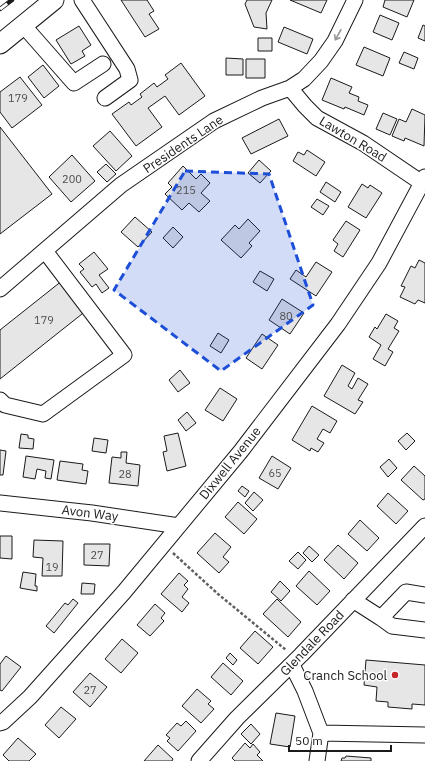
<svg xmlns="http://www.w3.org/2000/svg" width="425" height="761" font-family="'IBM Plex Sans',sans-serif">
  <rect width="100%" height="100%" fill="#fff"/>
  <path fill="#e6e6e6" stroke="#1a1a1a" d="M121 0H147L154 11 149 14 159 29 145 37Z
    M247 0H272L266 13 267 29 254 27 245 4Z
    M290 0H327L321 13Z
    M385 0H414L407 17 383 7Z
    M380 15 399 23 392 40 373 32Z
    M423 25 425 26V41L418 38Z
    M79 26 91 45 82 51 85 56 71 64 56 40Z
    M284 27 313 39 307 54 278 42Z
    M258 38H272V51H258Z
    M364 47 390 58 383 76 356 65Z
    M404 52 418 58 414 69 399 63Z
    M226 58 243 59V75H226Z
    M246 59H265V78H246Z
    M181 63 205 96 179 115 165 96 148 108 162 127 136 146 112 114 129 102 131 105 142 97 140 94 154 83 157 87 168 79 165 75Z
    M43 65 59 86 44 98 28 77Z
    M20 77 42 105 12 128 0 112V92Z
    M331 78 352 87 349 93 359 97 358 101 368 105 364 115 345 107 344 109 322 100Z
    M412 109 425 115 424 146 405 138 404 141 392 136 399 119 406 122Z
    M383 113 397 119 390 135 376 129Z
    M279 119 288 136 251 154 242 138Z
    M0 127 52 194 0 234Z
    M110 131 132 156 116 171 93 146Z
    M307 150 325 162 316 176 293 161 298 152 304 155Z
    M72 155 95 181 71 202 49 177Z
    M259 160 271 171 260 183 248 173Z
    M106 164 116 174 107 182 97 172Z
    M183 166 196 179 201 174 210 183 201 193 210 201 199 212 189 203 182 210 165 194 172 187 168 183Z
    M326 182 341 192 335 202 320 192Z
    M362 184 368 188 370 185 382 193 366 218 348 207Z
    M317 199 329 206 323 215 311 207Z
    M135 217 152 232 138 247 121 232Z
    M248 219 260 231 249 243 252 246 241 258 221 240 235 225 239 229Z
    M346 221 360 230 343 257 334 251 338 244 333 240Z
    M173 227 183 237 173 248 163 238Z
    M94 252 108 269 99 275 109 288 102 293 96 284 92 287 80 272 84 269 79 264Z
    M419 260 425 263V303L418 300 415 304 400 297 405 287 401 286 411 266 415 268Z
    M316 262 332 272 316 296 290 279 296 270 306 277Z
    M260 271 274 279 267 291 253 282Z
    M63 280 87 310 0 379V330Z
    M282 299 304 313 290 334 269 320Z
    M386 314 398 321 394 328 399 331 388 349 393 352 385 366 373 359 381 345 369 337 375 327 377 329Z
    M218 333 229 340 221 353 210 346Z
    M262 334 278 345 262 369 246 358Z
    M342 365 355 373 348 386 352 389 358 378 368 384 358 400 363 402 355 414 324 396Z
    M180 370 190 383 178 392 169 380Z
    M220 388 237 399 223 421 205 410Z
    M312 406 337 421 330 433 323 429 317 439 324 443 318 452 311 448 310 451 292 440Z
    M187 412 196 423 186 431 178 420Z
    M178 433 186 466 167 471 163 452 167 451 164 436Z
    M407 433 415 441 406 450 398 441Z
    M21 434 28 435V438L34 439 33 449 19 448Z
    M94 438 108 440 106 453 92 451Z
    M0 450 6 451 3 475H0Z
    M121 452H127L126 463 140 465 138 486 109 483 112 457 121 458Z
    M26 456 54 460 51 479 45 478 46 471 37 469 35 479 23 477Z
    M272 456 291 468 278 489 259 478Z
    M389 459 397 468 388 477 380 467Z
    M60 461 83 464 82 470 88 471 86 484 57 480Z
    M414 466 425 476V499L423 500 401 480Z
    M242 486 249 491 245 497 238 491Z
    M254 492 263 500 253 511 245 503Z
    M388 493 408 511 396 524 377 506Z
    M238 502 257 519 244 534 225 517Z
    M360 520 379 538 367 551 348 534Z
    M215 533 231 547 223 557 229 562 219 573 197 553Z
    M0 536H12V559L0 558Z
    M34 540 63 541 62 576H42L43 558 33 557Z
    M84 544H110L109 566 84 565Z
    M338 545 358 563 344 579 324 560Z
    M309 546 319 555 312 562 303 553Z
    M298 552 306 560 298 569 289 561Z
    M309 571 330 591 317 605 296 586Z
    M23 572 36 574 35 586H37V591L20 588Z
    M179 573 188 581 184 585 188 589 182 597 189 603 182 612 161 594Z
    M280 581 290 591 281 601 271 592Z
    M82 583 95 584 94 594H81Z
    M73 599 78 603 54 633 46 626 65 603 68 605Z
    M277 599 301 622 288 637 263 614Z
    M155 604 165 613 161 618 164 621 150 636 137 625Z
    M255 631 273 647 258 664 240 648Z
    M122 639 138 653 121 673 105 659Z
    M230 653 237 660 233 665 226 658Z
    M6 656 21 667 2 691 0 690V664Z
    M366 660 425 665V705L412 704V709L388 707V702L376 701 377 687 364 685Z
    M223 663 243 681 231 695 211 677Z
    M90 673 107 687 90 707 73 692Z
    M197 689 211 701 208 704 214 709 201 723 182 706Z
    M61 707 76 719 59 738 45 725Z
    M276 713 295 716 290 747 270 744Z
    M186 721 196 731 178 751 167 741 170 738 166 735 177 723 181 726Z
    M251 724 260 734 251 744 241 734Z
    M18 738 36 754 29 761H9L3 755Z
    M245 743 250 748 253 744 260 752 257 755 263 761H235L232 758Z
    M158 745 173 759 172 761H144Z
    M346 756 371 758V761H341L342 758H345Z"/>
  <g fill="none" stroke-linecap="round" stroke-linejoin="round">
    <g stroke="#1a1a1a" stroke-width="17">
      <path id="minor" d="M82 0 127 69 130 80 105 98
        M23 25 74 83 103 64
        M290 88 305 106 317 118 363 143 422 183
        M0 289 121 185 214 121 262 98 290 88 304 79 321 61 335 41 355 0
        M0 400 5 405 43 414 124 355 45 251
        M0 503 92 513 179 526
        M353 600 381 618 392 626 425 630
        M381 618 406 592 425 595
        M292 665 305 691 321 733 317 761
        M0 723 3 722 30 697 124 592 241 451 338 324 379 263 425 177
        M321 733 425 735
        M199 761 237 718 301 655 425 526"/>
    </g>
    <g stroke="#1a1a1a" stroke-width="21">
      <path id="major" d="M0 44 54 0"/>
    </g>
    <path stroke="#5f5f5f" stroke-width="2.5" stroke-dasharray="3 2" stroke-linecap="butt" d="M173 553 218 594 286 650"/>
    <use href="#minor" stroke="#fff" stroke-width="15"/>
    <use href="#major" stroke="#fff" stroke-width="19"/>
    <g stroke="#1a1a1a" stroke-width="4.5">
      <path id="rail" d="M0 9 12 0"/>
    </g>
    <use href="#rail" stroke="#fff" stroke-width="3" stroke-dasharray="9" stroke-linecap="butt"/>
  </g>
  <defs><path id="oneway-shaft" d="M-6 0H5M1.5-3L5.5 0L1.5 3" fill="none" stroke-width="1.6" stroke-linecap="round" stroke-linejoin="round"/></defs>
  <use stroke="#989898" href="#oneway-shaft" transform="translate(338 35) rotate(119)"/>
  <path fill="#1d4ed8" fill-opacity="0.2" stroke="#1d4ed8" stroke-width="3" stroke-dasharray="8 5" stroke-linejoin="round" d="M185 171 269 174 313 305 221 371 114 290Z"/>
  <circle fill="#c62828" stroke="#fff" stroke-width="1.5" cx="395" cy="675" r="4"/>
  <g text-anchor="middle" dominant-baseline="central" stroke-width="3" stroke-linejoin="round" paint-order="stroke">
    <g font-size="11" fill="#4d4d4d">
      <text x="18" y="98">179</text>
      <text x="72" y="179">200</text>
      <text x="186" y="190">215</text>
      <text x="286" y="316">80</text>
      <text x="44" y="320">179</text>
      <text x="275" y="473">65</text>
      <text x="125" y="474">28</text>
      <text x="97" y="555">27</text>
      <text x="52" y="567">19</text>
      <text x="90" y="690">27</text>
    </g>
    <g font-size="13" fill="#1a1a1a" stroke="#fff">
      <text transform="translate(353 139) rotate(31)">Lawton Road</text>
      <text transform="translate(183 144) rotate(-34)">Presidents Lane</text>
      <text transform="translate(230 463) rotate(-51)">Dixwell Avenue</text>
      <text transform="translate(90 513) rotate(7)">Avon Way</text>
      <text transform="translate(312 643) rotate(-46)">Glendale Road</text>
    </g>
    <g font-size="13" fill="#1a1a1a" stroke="#fff" text-anchor="end">
      <text x="387" y="675">Cranch School</text>
    </g>
  </g>
  <path d="M289 745v6h102v-6" fill="none" stroke="#1a1a1a" stroke-width="2"/>
  <text x="295" y="745" font-size="12" fill="#1a1a1a" stroke="#ffffff" stroke-width="3" paint-order="stroke">50 m</text>
</svg>
